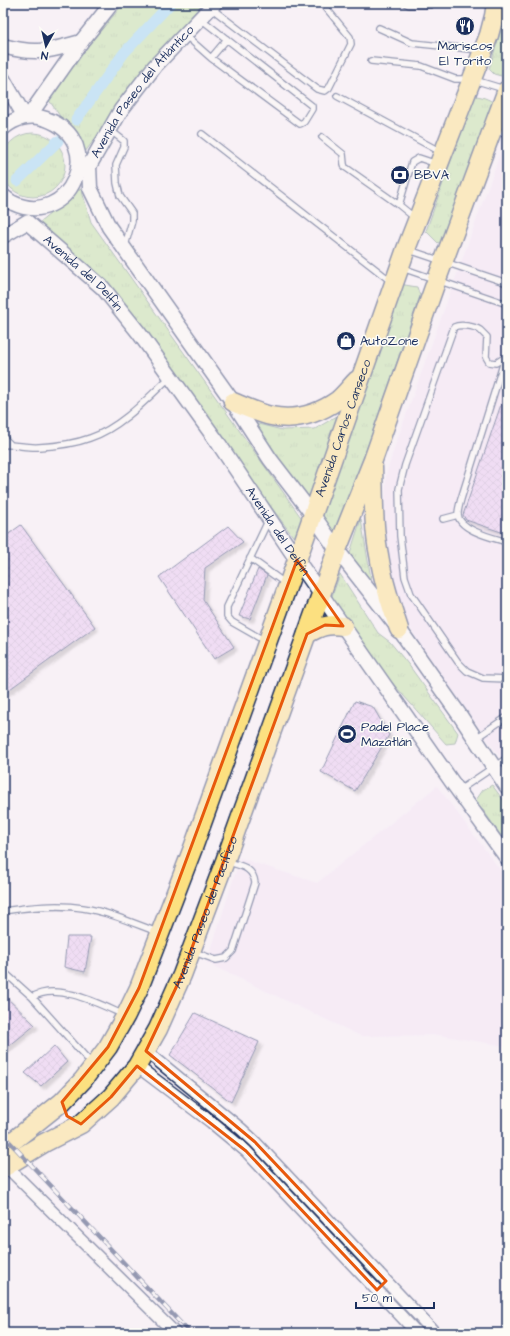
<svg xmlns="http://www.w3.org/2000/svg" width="510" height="1336" font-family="'Architects Daughter',sans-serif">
  <defs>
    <pattern id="grass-tufts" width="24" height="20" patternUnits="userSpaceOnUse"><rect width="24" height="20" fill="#bae09c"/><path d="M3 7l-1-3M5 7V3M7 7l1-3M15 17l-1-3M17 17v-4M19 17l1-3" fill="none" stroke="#9fc089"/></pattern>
    <pattern id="building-cross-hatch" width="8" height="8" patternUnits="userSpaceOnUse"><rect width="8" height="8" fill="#e6c5f1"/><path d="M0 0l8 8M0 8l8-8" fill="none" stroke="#c5aad1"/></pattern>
    <filter id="shadow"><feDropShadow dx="3.5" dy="3.5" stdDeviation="1" flood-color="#0004"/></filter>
  </defs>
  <rect width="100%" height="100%" fill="#f8f1f6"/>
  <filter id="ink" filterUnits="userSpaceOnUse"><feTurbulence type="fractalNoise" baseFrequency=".025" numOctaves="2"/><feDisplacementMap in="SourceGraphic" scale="8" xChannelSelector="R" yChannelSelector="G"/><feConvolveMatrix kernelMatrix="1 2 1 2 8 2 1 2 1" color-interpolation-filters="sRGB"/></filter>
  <g filter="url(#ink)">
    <path fill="#f3e4f4" d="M507 135V767L418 641 398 607 389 564 385 518 386 475 395 446Z
      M437 786 507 879V1047L494 1044 439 1035 361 1036 207 963 240 858 317 883Z"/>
    <path fill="url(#grass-tufts)" stroke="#6a887d" d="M124 3H203L156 56 85 152 46 96Z
      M507 10V72L501 76 494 74 489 69Z
      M474 96C484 96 491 101 499 105L449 240 438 243 426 231Z
      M1 165a32 32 0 1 1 64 0a32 32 0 1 1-64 0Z
      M81 188 91 222 305 523 298 543 175 378 42 230 39 223Z
      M399 284 417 287 420 296 335 540 319 520Z
      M342 413 313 506 250 422 282 430 315 429Z
      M361 519 373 591 348 559Z
      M340 574 378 633 390 642 408 664 458 733 455 743 446 744 382 671 331 599Z
      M492 785 507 805V844L476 800 483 790Z"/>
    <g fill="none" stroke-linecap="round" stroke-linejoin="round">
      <path stroke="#92d5f3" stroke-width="11" d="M76 120 124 53 171 3
        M17 181 58 141"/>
    </g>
    <path fill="url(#building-cross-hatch)" stroke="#1b2f5e" filter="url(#shadow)" d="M506 390H507V534L466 520 463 515Z
      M21 525 95 627 3 694V538Z
      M228 526 243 542 205 568 203 600 234 647 214 659 159 577Z
      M258 569 267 575 250 619 239 616Z
      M355 701 373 707 389 735 355 791 321 772Z
      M67 937H91L85 972 64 967Z
      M3 994 35 1025 3 1051Z
      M195 1013 259 1042 231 1102 170 1055Z
      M54 1046 67 1062 41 1086 25 1073Z"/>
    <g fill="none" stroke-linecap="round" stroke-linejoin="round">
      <g stroke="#1b2f5e" stroke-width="8">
        <path id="service" d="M405 3 409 5H430L432 3
          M211 8 317 89 325 91 329 88 351 44 350 37 322 3
          M379 28 412 43 480 50
          M185 35 211 58 300 124 304 122 312 109V106L201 19
          M211 58 227 39
          M371 61 421 66 455 79H471L504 89
          M337 96 441 152
          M495 128 507 136
          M110 130 124 141V147L116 165 117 183 120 196 132 213V221L125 246
          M202 134 392 282
          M322 137 343 154 344 164 345 167 399 205 412 162 419 158 437 164
          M399 205 415 218
          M409 250 507 283
          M402 268 507 304
          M507 356 496 363 489 362 486 357 487 337C485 335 482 332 480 330 474 326 460 324 454 327L405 465 399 489 400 536 405 577 411 594 416 601 458 662 467 671 483 678 507 679
          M505 358 461 499C460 503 458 509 458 514 458 530 494 538 507 542
          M3 437 10 444
          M3 445C15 444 27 448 39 447 57 446 74 444 90 438 120 428 148 398 170 377
          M443 519 458 515
          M250 558 286 584
          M265 641 232 622 227 616V607L268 521
          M476 738 507 717
          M458 791 507 758
          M3 911C30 907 57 904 83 908 109 912 133 923 157 932
          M194 952 216 960 226 958 233 951 255 883C253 867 241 866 228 862
          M3 971 32 997C58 982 99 1004 124 1015
          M32 997 92 1064"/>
      </g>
      <g stroke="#1b2f5e" stroke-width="14">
        <path id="minor" d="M146 1051 241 1129 255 1142 435 1333
          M137 1066 211 1122 246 1151 417 1333
          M6 1166 175 1333"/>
      </g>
      <g stroke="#1b2f5e" stroke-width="17">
        <g id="tertiary">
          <path d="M3 46C36 55 49 51 81 42"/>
          <path d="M3 79 25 117"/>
          <path d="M29 116 81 42 112 3"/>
          <path d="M3 128C15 118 31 113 46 119 110 142 69 230 13 203 10 202 6 198 3 196"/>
          <path d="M89 166 90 188 109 227 233 402 270 459 313 515 337 550 399 629 461 717 507 787"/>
          <path id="s1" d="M89 166 121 110 155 66 215 3"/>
          <path id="s2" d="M27 222 103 288 139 333 219 444 297 560 452 782 507 858"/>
          <path d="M3 236 27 222"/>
        </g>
      </g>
      <g stroke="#1b2f5e" stroke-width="21">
        <g id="primary">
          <path d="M233 402C245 407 258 413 271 416 295 421 318 414 338 400 345 394 351 386 357 380"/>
          <path d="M373 467C374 497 373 526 379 555 383 581 391 605 399 629"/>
          <path d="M307 634C321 626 327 624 343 626"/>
          <path id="s3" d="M3 1149 62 1102 83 1080 108 1047 126 1015 139 988 193 848 297 560 406 249 489 35 494 16 496 3"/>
          <path id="s4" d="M3 1168 44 1143 81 1124 111 1097 137 1066 158 1029 182 975 225 861 337 550 373 460 437 279 507 90"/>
        </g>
      </g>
      <use href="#service" stroke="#fdfcf7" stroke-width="5.5"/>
      <use href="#minor" stroke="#fdfcf7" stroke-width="11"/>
      <use href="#tertiary" stroke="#fdfcf7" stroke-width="14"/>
      <use href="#primary" stroke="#fce080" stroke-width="18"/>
      <g stroke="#1b2f5e" stroke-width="4.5">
        <path id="rail" d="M3 1135 190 1333"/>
      </g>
      <use href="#rail" stroke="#fdfcf7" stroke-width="3" stroke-dasharray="9" stroke-linecap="butt"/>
    </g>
  </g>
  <path d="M0 0H510V1336H0ZM297 560 343 626 325 625 307 634 182 975 146 1051 255 1142 386 1281 377 1290 246 1151 137 1066 111 1097 81 1124 67 1116 62 1102 108 1047 139 988Z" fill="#f8f1f6" fill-opacity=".55" fill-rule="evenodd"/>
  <path fill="none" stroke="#e8590c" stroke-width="3" stroke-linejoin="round" d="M297 560 343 626 325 625 307 634 182 975 146 1051 255 1142 386 1281 377 1290 246 1151 137 1066 111 1097 81 1124 67 1116 62 1102 108 1047 139 988Z"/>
  <defs>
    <g id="restaurant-disc" transform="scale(1)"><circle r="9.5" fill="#1b2f5e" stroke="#fdfcf7"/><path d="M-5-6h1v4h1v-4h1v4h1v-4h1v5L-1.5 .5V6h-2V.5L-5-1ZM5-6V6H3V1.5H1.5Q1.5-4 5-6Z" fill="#fff"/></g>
    <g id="bank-disc" transform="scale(1)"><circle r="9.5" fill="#1b2f5e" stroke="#fdfcf7"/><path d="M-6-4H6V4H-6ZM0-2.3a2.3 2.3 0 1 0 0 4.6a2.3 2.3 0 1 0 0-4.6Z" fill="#fff"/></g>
    <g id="shop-disc" transform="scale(1)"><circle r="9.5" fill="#1b2f5e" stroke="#fdfcf7"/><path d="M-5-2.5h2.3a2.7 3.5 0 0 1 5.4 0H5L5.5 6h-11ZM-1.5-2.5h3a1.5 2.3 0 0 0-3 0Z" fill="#fff"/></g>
    <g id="stadium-disc" transform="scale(1)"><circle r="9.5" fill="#1b2f5e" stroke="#fdfcf7"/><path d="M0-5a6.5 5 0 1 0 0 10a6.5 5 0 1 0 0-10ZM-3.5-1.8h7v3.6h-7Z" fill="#fff"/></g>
  </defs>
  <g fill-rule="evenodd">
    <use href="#restaurant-disc" x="465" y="26"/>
    <use href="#bank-disc" x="400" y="175"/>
    <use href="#shop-disc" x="346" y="341"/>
    <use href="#stadium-disc" x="347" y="734"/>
  </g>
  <g text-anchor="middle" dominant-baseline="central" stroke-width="3" stroke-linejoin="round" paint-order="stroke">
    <g font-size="13" fill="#1b2f5e" stroke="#fdfcf7" text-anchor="start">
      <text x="465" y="46" text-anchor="middle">Mariscos<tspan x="465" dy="15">El Torito</tspan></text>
      <text x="414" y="175">BBVA</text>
      <text x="360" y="341">AutoZone</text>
      <text x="361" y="727">Padel Place<tspan x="361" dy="15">Mazatlán</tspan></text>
    </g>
    <g font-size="13" fill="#1b2f5e" stroke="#fdfcf7">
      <text stroke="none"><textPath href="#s1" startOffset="92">Avenida Paseo del Atlántico</textPath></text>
      <text stroke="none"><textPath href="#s2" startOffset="76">Avenida del Delfín</textPath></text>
      <text stroke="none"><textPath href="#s3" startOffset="810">Avenida Carlos Canseco</textPath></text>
      <text stroke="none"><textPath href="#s2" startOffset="400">Avenida del Delfín</textPath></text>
      <text stroke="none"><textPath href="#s4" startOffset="339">Avenida Paseo del Pacífico</textPath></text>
    </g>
  </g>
  <rect width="510" height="1336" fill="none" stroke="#fdfcf7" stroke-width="16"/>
  <rect x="8" y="8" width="494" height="1320" fill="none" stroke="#1b2f5e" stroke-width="1.5" filter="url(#ink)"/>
  <g transform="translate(46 46) rotate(188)" stroke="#fdfcf7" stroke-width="3" paint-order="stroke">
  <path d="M0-3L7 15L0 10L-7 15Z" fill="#1b2f5e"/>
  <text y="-6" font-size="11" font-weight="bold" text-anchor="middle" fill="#1b2f5e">N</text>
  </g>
  <path d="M356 1302v6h78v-6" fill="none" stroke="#1b2f5e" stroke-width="2"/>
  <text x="362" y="1302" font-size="12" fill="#1b2f5e" stroke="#fdfcf7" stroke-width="3" paint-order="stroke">50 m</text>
</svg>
